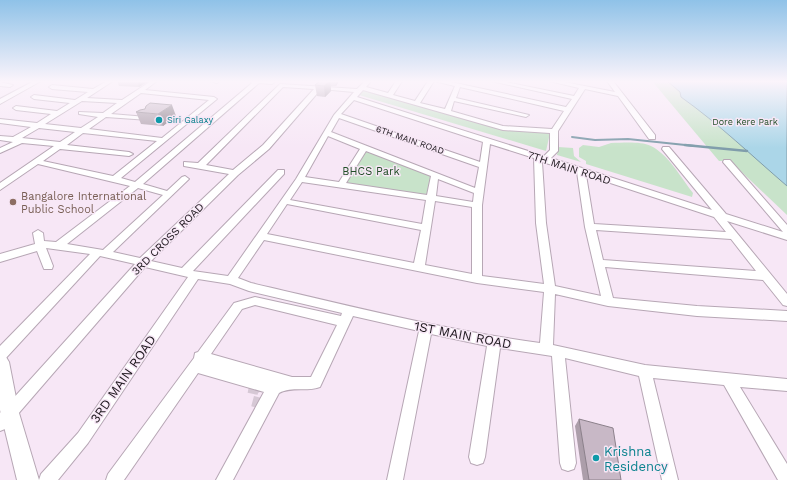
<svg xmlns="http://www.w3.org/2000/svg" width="787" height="480" font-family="'Work Sans',sans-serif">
  <rect width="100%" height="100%" fill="#f7e7f6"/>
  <path fill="#c8e3ca" d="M652 81H787V215L730 161H719Z
    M363 90 503 130 550 133 546 151 359 95Z
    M611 143C623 143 640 141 651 146 669 155 681 178 693 193L692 197 586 164V161L579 157V148L583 145 599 147Z
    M558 147 573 148 574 156 581 162 557 155Z
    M360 149 432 176 428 196 340 182Z"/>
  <path fill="#abd6e8" stroke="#809dab" d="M667 81H787V186C752 156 719 124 681 97L680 92Z"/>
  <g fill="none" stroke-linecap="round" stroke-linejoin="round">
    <path stroke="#809dab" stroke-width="2" d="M572 137 595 140 628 139 695 146"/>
    <path stroke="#809dab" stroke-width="2.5" d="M685 145 747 151"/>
    <path stroke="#d6c8d5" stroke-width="14" stroke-dasharray="14 7" stroke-linecap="butt" d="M249 386 259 388 262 393 258 408"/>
    <g stroke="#b7a7b5" stroke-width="2">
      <path id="minor" d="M34 81H41L0 104V99Z
        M107 81H113L87 98 122 100 151 81H157L145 90 214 97 217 99 121 178 135 182 252 83 249 81H274L275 82 272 84 259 83 143 184 167 191 182 177 185 176 189 179 113 252 140 258 229 174 184 166V162L198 163 280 84 357 89 365 81H371L366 87 388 93 396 81H402L393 95 415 101 428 81H434L420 103 445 109 455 86 438 82 437 81H446L566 107 572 99 491 81H501L574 96 579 88 549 81H559L615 92 607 81H613L655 135V139H649L618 96 585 89 558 131V151L551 158 712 210 662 149 663 147H669L726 214 783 232 723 162 724 160H730L787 225V240L727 221 787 294V306L783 305 763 280 605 267 613 298 697 306 787 311V321L697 316 608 306 555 294 553 345 645 365 787 379V391L740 387 787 464V480H778L724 385 653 378 678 480H662L639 376 565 358 576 463 574 469 568 471 562 469 560 463 552 356 500 348 485 457 483 463 477 465 471 463 469 457 487 346 431 334 403 480H387L419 331 353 316 320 387C307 392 292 386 279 393L233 480H216L264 392 198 373 124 480H106L108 474 194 358 195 353 198 352 234 303 255 297 341 316 342 313 249 291 230 284 198 279 88 443 58 480H39L41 474 78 433 188 277 145 267 5 429 0 431V413L135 264 100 256 5 359 0 361V346L90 254 46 248 53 266 52 269H44L37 251 0 262V254L35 244 33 233 38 230 43 233 44 241 56 242 130 186 38 164 0 190V183L54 146 22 143 0 153V148L13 142 0 140V136L13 137 31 127 0 123V119L37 123 51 114 16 110 13 108 16 106 57 111 70 103 34 99 31 97 34 95 75 100 88 92 52 89 49 87 52 85 93 89ZM283 87 314 89 263 145 233 170 206 165ZM460 87 564 111 552 129 503 126 451 111 454 101 526 117 529 115 456 98ZM321 89 354 92 334 115 296 179 228 276 193 271 284 174V170H278L182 268 151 261 238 175 269 149ZM363 90 503 130 550 133V150L544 156 357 97ZM141 93 209 100 162 138 89 129 106 117 149 120V118L147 117 111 114ZM354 100 483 142 480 162 341 114ZM82 101 117 103 103 113 79 112V114L98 117 81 128 45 124ZM339 118 479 167 475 188 331 132ZM39 128 75 132 60 142 22 138ZM83 133 157 141 113 176 43 161 60 149 129 156 133 154 129 152 67 145ZM328 136 360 149 339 182 305 177ZM490 144 534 158 536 223 544 284 482 276V205ZM366 151 431 176 427 195 346 183ZM542 162 577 172 585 227 601 296 555 286 546 223ZM586 175 714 217 726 232 594 224ZM438 179 474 193 473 202 436 196ZM302 182 426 200 422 224 290 200ZM138 188 163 195 103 250 67 244ZM435 201 472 207V274L425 265ZM287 204 421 230 414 263 267 234ZM596 230 731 239 756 271 603 260ZM264 240 477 283 544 292 540 343C443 330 347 305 251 283L238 278ZM255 305 337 325 311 377H292L211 354 242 309Z
        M210 81H220L217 83Z
        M0 82 13 85 10 87 0 86Z"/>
    </g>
    <g stroke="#b7a7b5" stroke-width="2">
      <path id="major" d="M0 355 6 357 9 362 19 413 39 480H17L0 410Z"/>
    </g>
    <use href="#minor" fill="#fff" fill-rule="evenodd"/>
    <use href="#major" fill="#fff" fill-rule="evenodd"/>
  </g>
  <path fill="#ac9eaa" d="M117 81H149L139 87 119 86Z
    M320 81H338V83L336 86H331V91L325 97 317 96 315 85Z
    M136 112 176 116 163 126 141 124Z
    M579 419 621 480H583L575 426Z"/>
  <path fill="#8c818b" d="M137 81H149L139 87Z
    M330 81 331 91 325 97 324 86Z
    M335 81H338V83L336 86Z
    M172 105 176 116 163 126 158 114Z"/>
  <path fill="#c8b8c6" stroke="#8c818b" d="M320 81H330L324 86 315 85Z
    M150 103 172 105 158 114 136 112 140 110 145 109 146 106Z
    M579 419 613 428 621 480H589Z"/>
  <linearGradient id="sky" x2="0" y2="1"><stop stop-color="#8fc2e8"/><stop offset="0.55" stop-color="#fbf4fb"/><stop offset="1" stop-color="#fbf4fb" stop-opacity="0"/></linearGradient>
  <rect width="787" height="148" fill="url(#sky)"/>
  <g fill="#0f9aa8" stroke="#f7e7f6" stroke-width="1.5">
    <circle cx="159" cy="120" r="4"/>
    <circle cx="596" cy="458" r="4"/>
  </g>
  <circle fill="#8d6e63" stroke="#f7e7f6" stroke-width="1.5" cx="13" cy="202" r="4"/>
  <g text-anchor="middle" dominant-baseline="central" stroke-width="3" stroke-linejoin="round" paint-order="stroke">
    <g font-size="9" fill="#0d838f" stroke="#f7e7f6" text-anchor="start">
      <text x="167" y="120">Siri Galaxy</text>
    </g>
    <g font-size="9" fill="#214e27" stroke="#f7e7f6">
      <text x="745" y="122">Dore Kere Park</text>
    </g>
    <g font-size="9" fill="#1c171c" stroke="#f7e7f6">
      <text transform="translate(410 140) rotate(19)">6TH MAIN ROAD</text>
    </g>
    <g font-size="11" fill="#1c171c" stroke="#f7e7f6">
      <text transform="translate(569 168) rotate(18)">7TH MAIN ROAD</text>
      <text transform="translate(168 239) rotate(-45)">3RD CROSS ROAD</text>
    </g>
    <g font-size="11" fill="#214e27" stroke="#f7e7f6">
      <text x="371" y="171">BHCS Park</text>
    </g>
    <g font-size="11" fill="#785e54" stroke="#f7e7f6" text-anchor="start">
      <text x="21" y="196">Bangalore International<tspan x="21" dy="13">Public School</tspan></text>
    </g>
    <g font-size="13" fill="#1c171c" stroke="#f7e7f6">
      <text transform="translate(463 335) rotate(11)">1ST MAIN ROAD</text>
      <text transform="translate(123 379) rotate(-55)">3RD MAIN ROAD</text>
    </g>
    <g font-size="13" fill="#0d838f" stroke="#f7e7f6" text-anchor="start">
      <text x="604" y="451">Krishna<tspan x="604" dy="15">Residency</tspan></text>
    </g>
  </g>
</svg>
